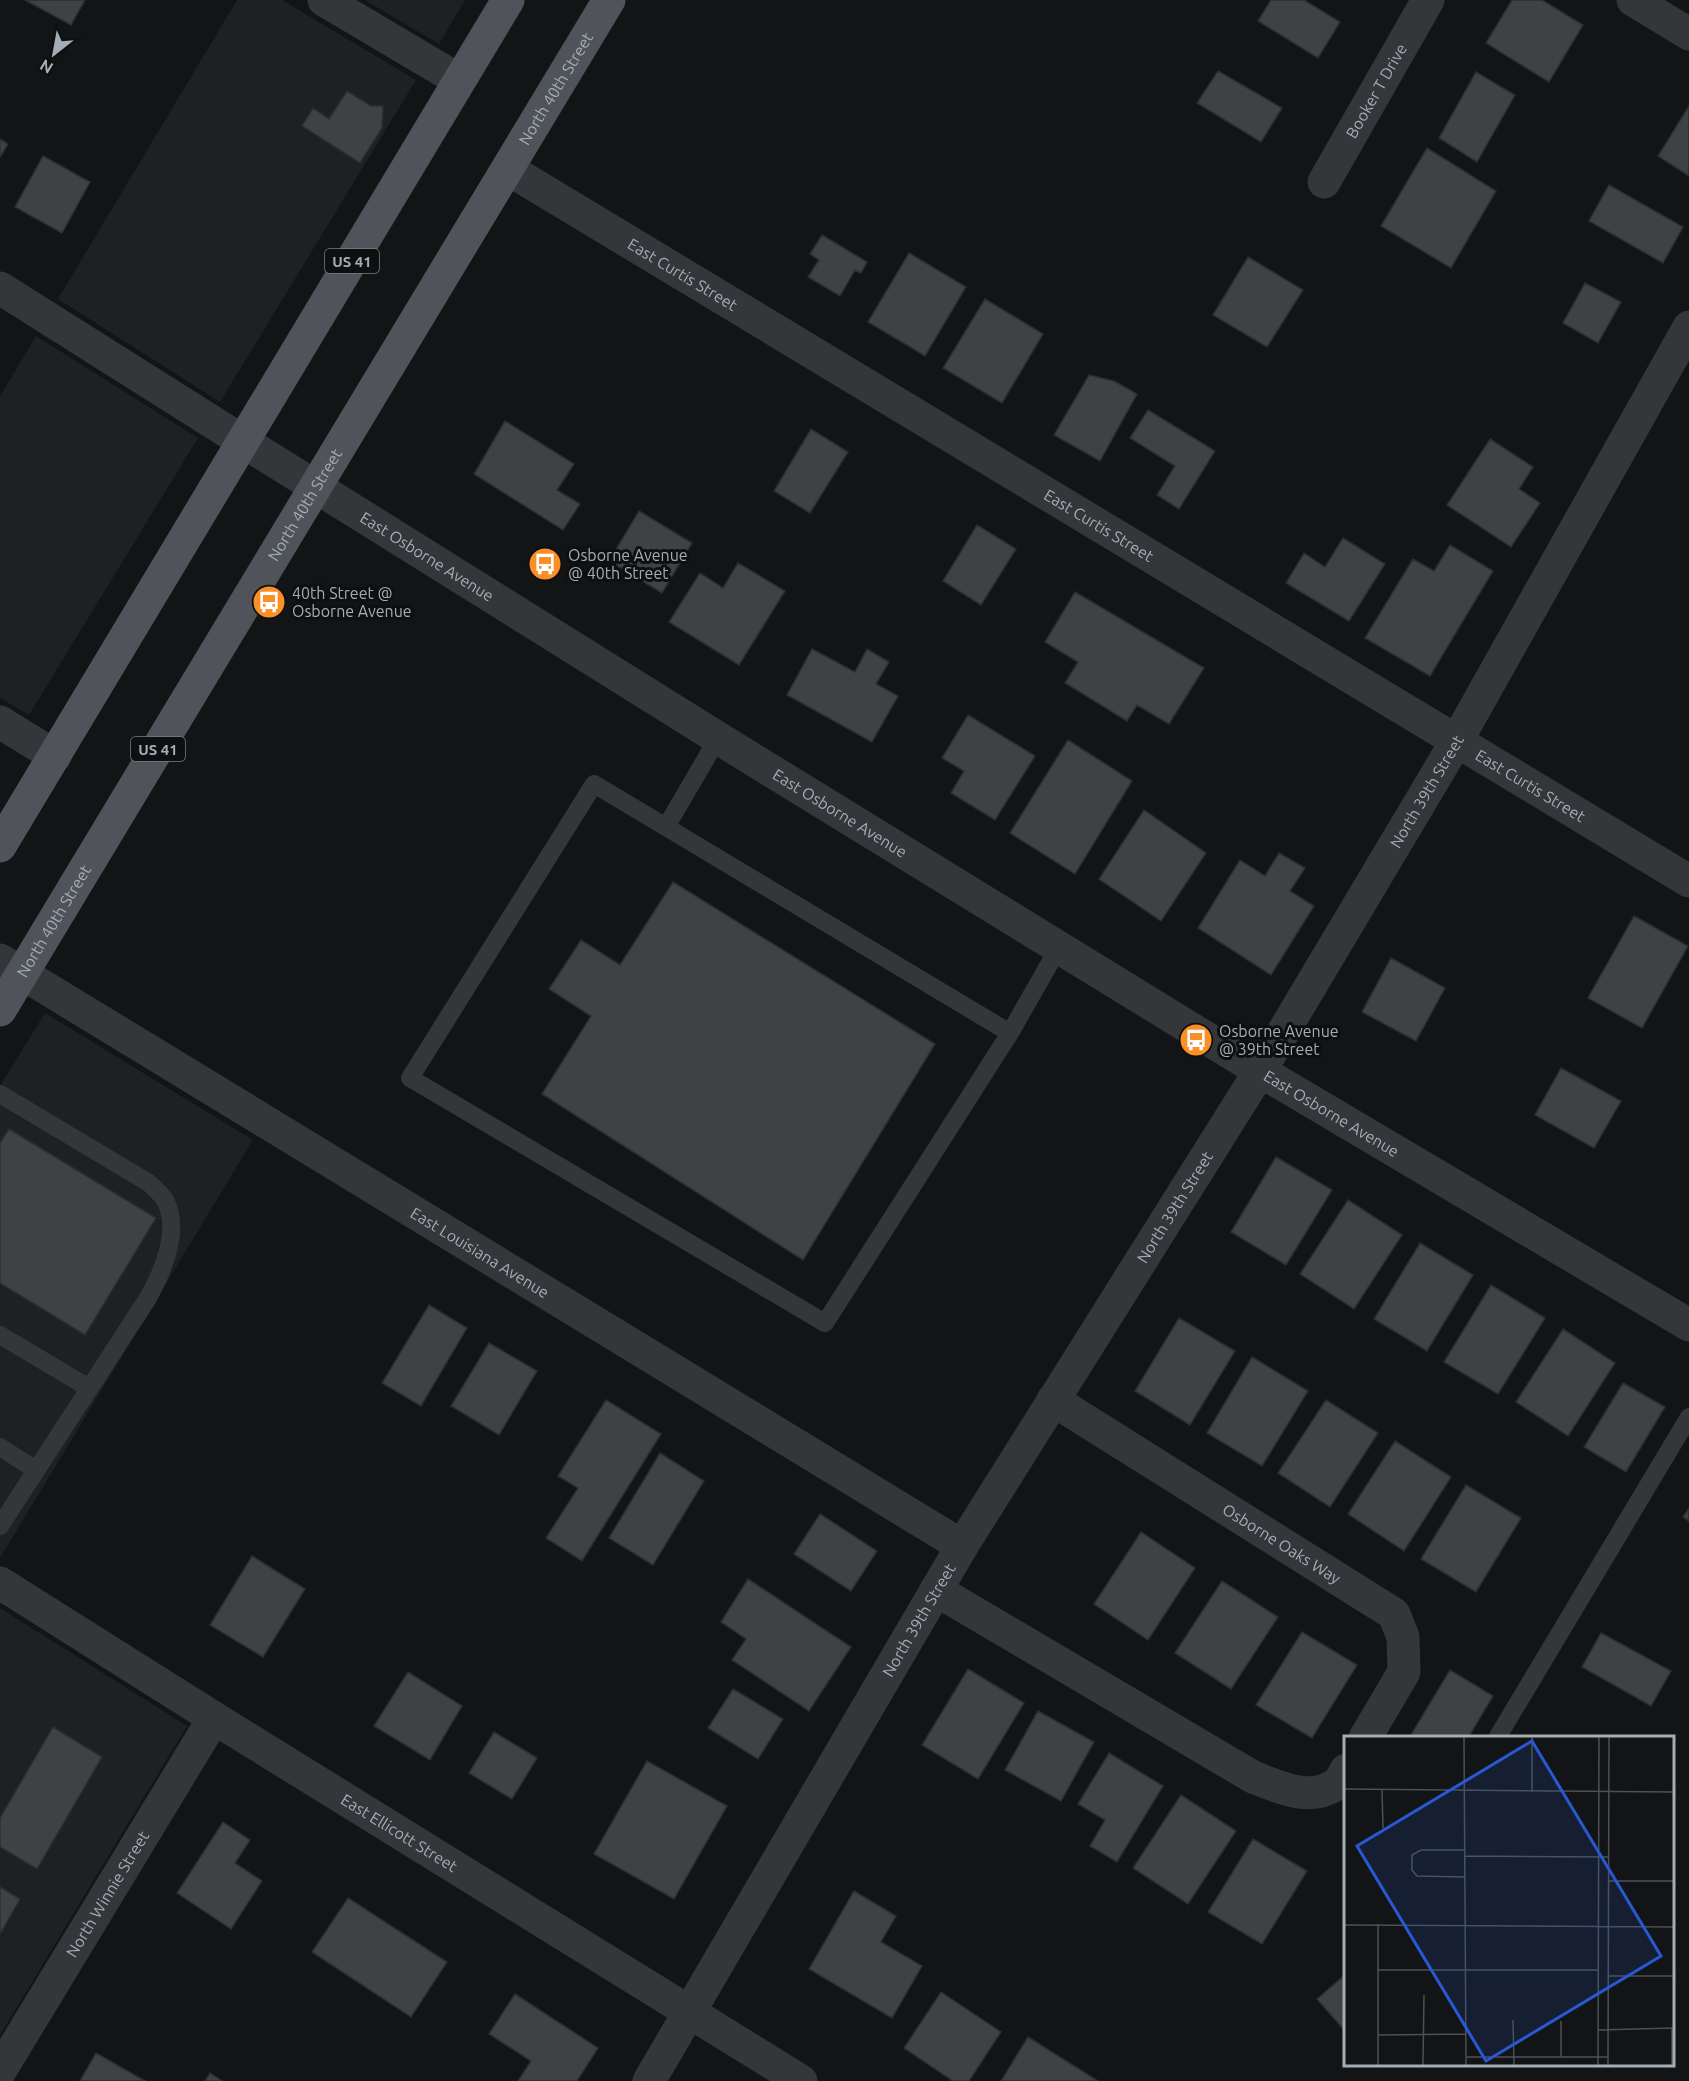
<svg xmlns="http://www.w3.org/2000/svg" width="1689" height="2081" font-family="Ubuntu,sans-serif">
  <rect width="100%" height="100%" fill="#131415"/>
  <path fill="#1f2022" d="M237 0H282L416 80 220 402 58 299Z
    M365 0H465L439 44Z
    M36 336 198 438 29 715 0 698V396Z
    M45 1013 253 1140 0 1558V1086Z
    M0 1608 187 1726 0 2035Z"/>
  <path fill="#3f4245" stroke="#2d2e31" stroke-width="1.5" d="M25 0H85L71 25Z
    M1271 0H1304L1340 22 1318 58 1258 21Z
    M1512 0H1542L1583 25 1549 82 1486 43Z
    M1218 71 1282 108 1261 142 1197 103Z
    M1476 72 1515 95 1477 162 1439 138Z
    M347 91 371 106H383L382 128 360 163 302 126 313 108 329 119Z
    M1689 106V176L1658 156Z
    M0 139 8 144 0 157Z
    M1427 148 1496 191 1451 268 1381 226Z
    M43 156 90 182 62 233 15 207Z
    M1609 185 1683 227 1663 263 1589 221Z
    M822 235 867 262 861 273 855 270 840 296 808 277 819 260 810 254Z
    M909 253 966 287 925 356 868 322Z
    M1248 257 1303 290 1267 347 1213 315Z
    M1585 283 1621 302 1598 343 1563 323Z
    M985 299 1043 334 1002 403 943 368Z
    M1089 375 1114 381 1137 394 1100 461 1054 435Z
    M1148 410 1215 451 1179 509 1157 495 1175 466 1130 438Z
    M505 421 574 464 557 490 580 504 563 530 474 474Z
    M811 429 848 452 810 513 774 491Z
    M1490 439 1533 467 1519 489 1540 503 1511 547 1447 505Z
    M639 511 692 543 662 593 609 561Z
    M977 525 1016 549 981 605 943 581Z
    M1343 538 1385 564 1349 621 1286 583 1304 553 1325 567Z
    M1450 545 1493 571 1430 676 1365 638 1413 559 1434 571Z
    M738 563 785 591 739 665 669 622 700 573 723 588Z
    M1075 592 1204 668 1169 724 1137 705 1127 721 1065 683 1078 662 1045 642Z
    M812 649 855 672 867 649 889 662 876 684 898 696 872 742 787 695Z
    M968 715 1035 756 995 820 951 793 964 771 942 758Z
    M1068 740 1132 781 1075 874 1010 833Z
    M1144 810 1206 853 1161 921 1099 879Z
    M1279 853 1305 868 1290 891 1314 906 1271 975 1198 928 1240 860 1265 876Z
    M673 882 935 1044 803 1260 542 1094 591 1016 549 989 581 940 620 965Z
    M1634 916 1688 946 1642 1028 1588 998Z
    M1391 958 1445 988 1416 1041 1362 1012Z
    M1561 1068 1621 1101 1594 1148 1535 1115Z
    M9 1129 156 1218 85 1335 0 1283V1143Z
    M1276 1157 1332 1190 1286 1265 1231 1232Z
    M1348 1200 1402 1235 1354 1309 1300 1274Z
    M1420 1243 1473 1275 1427 1351 1374 1319Z
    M1491 1285 1545 1318 1498 1394 1444 1362Z
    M429 1305 467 1328 421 1406 382 1383Z
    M1179 1318 1235 1351 1190 1425 1135 1391Z
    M1563 1329 1615 1363 1568 1436 1516 1402Z
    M489 1343 537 1371 499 1435 451 1406Z
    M1252 1357 1308 1391 1262 1466 1207 1433Z
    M1623 1383 1665 1407 1626 1472 1584 1447Z
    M606 1400 661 1434 582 1561 546 1538 578 1488 558 1476Z
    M1326 1400 1378 1433 1330 1507 1278 1473Z
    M1395 1441 1451 1477 1404 1551 1348 1514Z
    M660 1453 704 1481 653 1565 609 1538Z
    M1466 1485 1521 1518 1476 1592 1421 1559Z
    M1689 1508V1521L1683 1517Z
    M820 1514 877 1551 851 1591 794 1554Z
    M1141 1532 1195 1568 1148 1640 1094 1604Z
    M252 1556 305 1589 263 1657 210 1625Z
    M748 1579 851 1647 809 1711 732 1660 746 1639 721 1622Z
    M1222 1581 1278 1617 1231 1689 1175 1653Z
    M1302 1632 1357 1665 1312 1738 1256 1705Z
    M1601 1633 1671 1671 1651 1706 1582 1667Z
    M968 1669 1024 1703 978 1779 922 1745Z
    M1450 1670 1493 1696 1468 1738H1409Z
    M408 1672 462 1706 430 1760 374 1726Z
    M733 1689 783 1719 758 1759 708 1728Z
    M1038 1711 1094 1742 1061 1801 1005 1770Z
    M53 1727 102 1757 37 1869 0 1847V1818Z
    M494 1732 537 1758 512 1799 469 1773Z
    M1109 1753 1163 1786 1117 1862 1090 1846 1105 1820 1078 1804Z
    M647 1761 727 1806 674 1899 594 1854Z
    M1181 1795 1236 1831 1188 1904 1133 1868Z
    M223 1822 250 1840 235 1863 262 1881 231 1929 177 1893Z
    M1253 1839 1307 1871 1262 1944 1208 1912Z
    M0 1887 20 1899 0 1934Z
    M854 1891 896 1916 881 1942 922 1966 892 2018 809 1969Z
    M348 1898 447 1962 411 2017 312 1952Z
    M1346 1974V2032L1317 1999Z
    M941 1992 1001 2032 969 2081H953L904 2048Z
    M515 1994 598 2048 577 2081H518L531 2061 489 2034Z
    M1028 2037 1098 2081H1001Z
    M96 2053 145 2081H80Z
    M210 2073 222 2081H205Z"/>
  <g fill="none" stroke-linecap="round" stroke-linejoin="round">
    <path stroke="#34363a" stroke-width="18" d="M718 738 666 827 1010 1033 1059 947
      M666 827 594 784 410 1078 825 1323 1010 1033
      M0 1094 149 1183C154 1188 161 1194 165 1200 181 1230 163 1271 148 1298L0 1526
      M0 1335 89 1388
      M0 1447 36 1470
      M1497 1738 1689 1417"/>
    <g stroke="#34363a" stroke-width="33">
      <path d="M324 0 459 80"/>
      <path d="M1633 0 1689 34"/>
      <path id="s1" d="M508 169 1689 881"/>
      <path id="s2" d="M1324 182 1428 0"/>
      <path d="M0 288 244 442"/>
      <path d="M0 722 55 756"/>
      <path id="s3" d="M0 960 962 1546"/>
      <path id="s4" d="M1053 1400 1394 1614 1403 1637 1404 1672 1365 1738"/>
      <path id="s5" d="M0 1583 214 1718 801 2081"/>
      <path d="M936 1590 1253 1777C1279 1787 1309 1802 1335 1785 1340 1783 1343 1775 1346 1770"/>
      <path id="s6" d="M0 2071 214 1718"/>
      <path id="s7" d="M649 2081 962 1546 1260 1071 1456 742 1689 327"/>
    </g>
    <path stroke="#34363a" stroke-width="33" id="s8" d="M244 442 718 738 1260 1071 1689 1325"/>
    <g stroke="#50545a" stroke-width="33">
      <path d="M0 846 508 0"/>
      <path id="s9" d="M0 1010 609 0"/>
    </g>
  </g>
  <defs>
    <g id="bus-disc" transform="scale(1.725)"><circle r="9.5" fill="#fa8e27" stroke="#0e0f10"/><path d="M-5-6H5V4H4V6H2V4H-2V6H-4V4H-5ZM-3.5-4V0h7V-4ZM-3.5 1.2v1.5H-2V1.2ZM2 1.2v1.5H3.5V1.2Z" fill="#fff"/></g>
  </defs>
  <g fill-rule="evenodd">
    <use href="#bus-disc" x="545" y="564"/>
    <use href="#bus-disc" x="269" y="602"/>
    <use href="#bus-disc" x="1196" y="1040"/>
  </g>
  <g text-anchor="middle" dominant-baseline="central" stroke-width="6" stroke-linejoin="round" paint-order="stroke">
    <g fill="#0e0f10" stroke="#777e84" stroke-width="1.5">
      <rect x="325" y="249" width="54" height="24" rx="4.5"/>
      <rect x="131" y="737" width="54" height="24" rx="4.5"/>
    </g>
    <g font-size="15" font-weight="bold" fill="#a4adb6">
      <text x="352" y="261">US 41</text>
      <text x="158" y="749">US 41</text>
    </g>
    <g font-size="16" fill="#a4adb6" stroke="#0e0f10">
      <text stroke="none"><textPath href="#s9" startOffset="1076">North 40th Street</textPath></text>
      <text stroke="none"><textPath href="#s2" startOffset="105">Booker T Drive</textPath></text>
      <text stroke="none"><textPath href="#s1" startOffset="204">East Curtis Street</textPath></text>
      <text stroke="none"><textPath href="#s9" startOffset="590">North 40th Street</textPath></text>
      <text stroke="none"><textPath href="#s1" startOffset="690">East Curtis Street</textPath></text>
      <text stroke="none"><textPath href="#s8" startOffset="216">East Osborne Avenue</textPath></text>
      <text stroke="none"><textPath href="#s1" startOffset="1194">East Curtis Street</textPath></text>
      <text stroke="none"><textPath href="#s7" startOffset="1506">North 39th Street</textPath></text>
      <text stroke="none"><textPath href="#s8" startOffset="702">East Osborne Avenue</textPath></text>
      <text stroke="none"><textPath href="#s9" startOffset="104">North 40th Street</textPath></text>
      <text stroke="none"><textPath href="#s8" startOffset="1278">East Osborne Avenue</textPath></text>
      <text stroke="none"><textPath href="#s7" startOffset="1020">North 39th Street</textPath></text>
      <text stroke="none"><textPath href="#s3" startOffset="562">East Louisiana Avenue</textPath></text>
      <text stroke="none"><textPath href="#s4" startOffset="270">Osborne Oaks Way</textPath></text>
      <text stroke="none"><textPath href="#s7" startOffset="534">North 39th Street</textPath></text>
      <text stroke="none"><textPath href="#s5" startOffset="471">East Ellicott Street</textPath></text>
      <text stroke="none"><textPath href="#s6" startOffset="207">North Winnie Street</textPath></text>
    </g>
    <g font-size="16" fill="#a4adb6" stroke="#0e0f10" text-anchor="start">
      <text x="568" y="555">Osborne Avenue<tspan x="568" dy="18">@ 40th Street</tspan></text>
      <text x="292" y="593">40th Street @<tspan x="292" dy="18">Osborne Avenue</tspan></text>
      <text x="1219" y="1031">Osborne Avenue<tspan x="1219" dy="18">@ 39th Street</tspan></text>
    </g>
  </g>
  <g transform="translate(1344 1736)">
    <rect width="330" height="330" fill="#131415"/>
    <path fill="none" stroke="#4d5155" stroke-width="1.5" d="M120 1 122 329M0 53 330 56M38 54 39 92M188 56V1M121 120 264 121M121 141 73 140 68 134V119L77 114H121M264 145H330M0 189 330 191M33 234H254M265 240H330M169 284 170 329M254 294 330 292M34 299 122 298M123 321H264M217 321V285M34 329V188M79 329 80 259M254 329 255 1M264 329 265 1M328 329V292"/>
    <path fill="#2a58d5" fill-opacity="0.15" stroke="#2a58d5" stroke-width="3" d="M188 5 317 220 142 325 13 110Z"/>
    <rect width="330" height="330" fill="none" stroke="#a4adb6" stroke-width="3"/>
  </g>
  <g transform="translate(54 54) rotate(211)" stroke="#0e0f10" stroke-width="4.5" paint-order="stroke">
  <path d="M0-4.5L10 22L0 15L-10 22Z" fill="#a4adb6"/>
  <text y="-9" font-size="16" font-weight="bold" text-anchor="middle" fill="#a4adb6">N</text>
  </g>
</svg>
